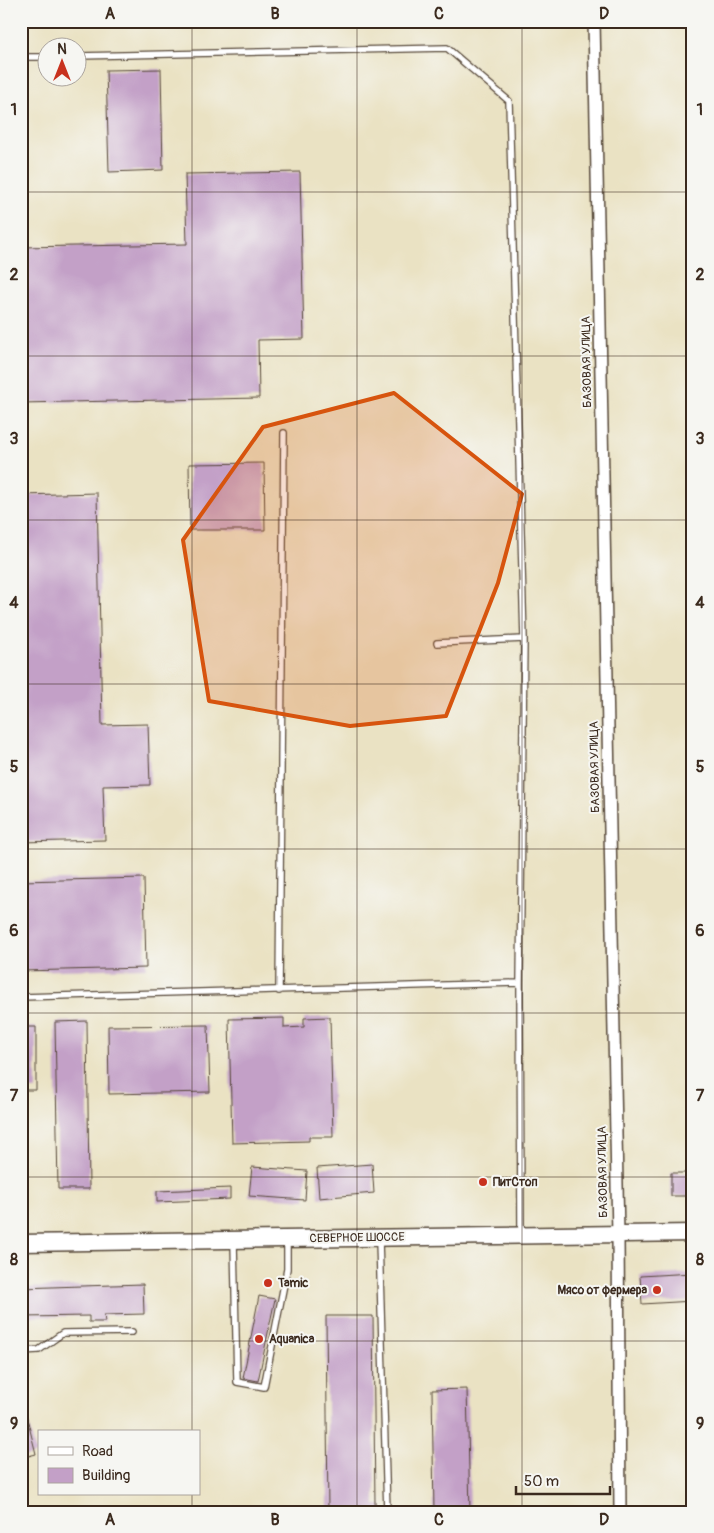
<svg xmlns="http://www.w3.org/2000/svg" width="714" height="1533" font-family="Pangolin,sans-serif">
  <rect width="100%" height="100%" fill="#f6f6f2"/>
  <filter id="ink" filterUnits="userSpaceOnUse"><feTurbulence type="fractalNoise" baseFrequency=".02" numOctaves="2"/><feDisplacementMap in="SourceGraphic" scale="10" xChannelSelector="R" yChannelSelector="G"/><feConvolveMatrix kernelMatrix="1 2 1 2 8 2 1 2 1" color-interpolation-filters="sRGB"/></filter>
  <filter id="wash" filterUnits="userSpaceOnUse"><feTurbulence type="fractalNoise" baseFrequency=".0096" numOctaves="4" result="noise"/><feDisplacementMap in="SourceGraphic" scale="20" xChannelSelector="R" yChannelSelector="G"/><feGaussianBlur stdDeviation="1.12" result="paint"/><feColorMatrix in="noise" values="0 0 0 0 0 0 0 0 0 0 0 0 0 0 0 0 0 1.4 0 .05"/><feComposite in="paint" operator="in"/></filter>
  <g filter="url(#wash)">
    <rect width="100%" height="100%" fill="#eae2c3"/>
    <g id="blocks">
      <path fill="#c3a0c7" d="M161 69 163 170 109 172 106 70Z
        M300 172 304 339 258 340 259 398 21 403V247L187 244 185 174Z
        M264 463 265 530H190L189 464Z
        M97 493 102 725 148 724 150 785 103 786 105 840 21 842V495Z
        M144 878 146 968 21 971V881Z
        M330 1017 333 1137H309V1141L232 1143 229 1019 284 1018V1028L304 1027V1018Z
        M87 1021 89 1189H58L55 1022Z
        M208 1025 210 1092 109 1094 108 1026Z
        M21 1027H36V1090H21Z
        M372 1164 374 1193 319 1198 317 1168Z
        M252 1167 307 1171 305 1200 249 1196Z
        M671 1173H693V1196H671Z
        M230 1188V1199L157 1202V1191Z
        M693 1273V1301L642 1304 640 1276Z
        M143 1284 144 1314 104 1315 105 1322H89V1316L21 1317V1288Z
        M259 1296 275 1299 258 1381 243 1378Z
        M326 1316H373L375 1505H382V1512H328Z
        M467 1389 470 1512H434L432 1390Z
        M21 1394 36 1454 21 1458Z"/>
    </g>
  </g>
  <g filter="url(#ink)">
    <use href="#blocks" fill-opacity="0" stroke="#554637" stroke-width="1"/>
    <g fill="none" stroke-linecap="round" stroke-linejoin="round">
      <g stroke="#554637" stroke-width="8">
        <path id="lane" d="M78 56 447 48 509 101 524 639 520 983 521 1233
          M21 57H48
          M437 643 524 639
          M279 991 284 433
          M21 997 520 983
          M379 1240 387 1512
          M234 1242 237 1382 264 1387 287 1269V1239
          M21 1351 39 1350 63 1333 132 1332
          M21 1510 23 1512"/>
      </g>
      <g stroke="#554637" stroke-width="14">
        <path id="street" d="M594 21 618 1235 620 1512"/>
      </g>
      <g stroke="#554637" stroke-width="19">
        <path id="secondary" d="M21 1243 693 1233"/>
      </g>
      <use href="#lane" stroke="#fff" stroke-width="5.5"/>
      <use href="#street" stroke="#fff" stroke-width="11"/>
      <use href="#secondary" stroke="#fff" stroke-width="16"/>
    </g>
  </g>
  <path fill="#d7540e" fill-opacity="0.2" stroke="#d7540e" stroke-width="4" stroke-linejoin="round" d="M394 393 522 494 498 583 446 716 350 726 209 701 183 540 263 427Z"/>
  <path fill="none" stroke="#3b2a1e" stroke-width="1" stroke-opacity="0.55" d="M192 21V1432M357 21V1512M522 21V1512M21 192H693M21 356H693M21 520H693M21 684H693M21 849H693M21 1013H693M21 1177H693M21 1341H693M192 1494V1512"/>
  <g fill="#c8321e" stroke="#f6f6f2" stroke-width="2">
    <circle cx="483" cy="1182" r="5"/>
    <circle cx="268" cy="1283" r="5"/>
    <circle cx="657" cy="1290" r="5"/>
    <circle cx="259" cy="1339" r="5"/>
  </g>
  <g text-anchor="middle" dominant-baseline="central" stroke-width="4" stroke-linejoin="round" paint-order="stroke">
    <g font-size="12" fill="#3b2a1e" stroke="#f6f6f2">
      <text transform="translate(587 362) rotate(-91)">БАЗОВАЯ УЛИЦА</text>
      <text transform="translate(595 767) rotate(-91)">БАЗОВАЯ УЛИЦА</text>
      <text transform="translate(603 1172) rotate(-91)">БАЗОВАЯ УЛИЦА</text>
      <text transform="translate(357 1238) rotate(-1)">СЕВЕРНОЕ ШОССЕ</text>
    </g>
    <g font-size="12" font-weight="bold" fill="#3b2a1e" stroke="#f6f6f2" text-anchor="start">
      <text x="493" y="1182">ПитСтоп</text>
      <text x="278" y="1283">Tamic</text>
      <text x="647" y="1290" text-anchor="end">Мясо от фермера</text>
      <text x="269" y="1339">Aquanica</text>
    </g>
  </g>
  <rect width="714" height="1533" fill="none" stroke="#f6f6f2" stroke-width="55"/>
  <rect x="38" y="1430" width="162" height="65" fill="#f6f6f2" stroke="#aba49d"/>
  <rect x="48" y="1447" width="25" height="8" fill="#ffffff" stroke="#aba49d"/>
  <text x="82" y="1456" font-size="15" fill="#3b2a1e">Road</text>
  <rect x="48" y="1468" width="25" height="15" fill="#c3a0c7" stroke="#aba49d"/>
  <text x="82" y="1480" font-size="15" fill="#3b2a1e">Building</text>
  <g transform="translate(62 62)"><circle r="24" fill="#f6f6f2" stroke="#aba49d"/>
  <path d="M0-4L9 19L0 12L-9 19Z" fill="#c8321e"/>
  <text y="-8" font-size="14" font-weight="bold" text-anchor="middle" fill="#3b2a1e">N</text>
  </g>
  <path d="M516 1486v8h94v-8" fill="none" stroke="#3b2a1e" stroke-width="2.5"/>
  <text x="524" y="1486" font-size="15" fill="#3b2a1e" stroke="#f6f6f2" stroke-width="4" paint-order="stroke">50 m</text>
  <rect x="28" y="28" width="658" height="1478" fill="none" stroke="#3b2a1e" stroke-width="2"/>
  <g font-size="16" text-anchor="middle" font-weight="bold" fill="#3b2a1e">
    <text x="110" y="19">A</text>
    <text x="275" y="19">B</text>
    <text x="439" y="19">C</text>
    <text x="604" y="19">D</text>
    <text x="14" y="115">1</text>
    <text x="700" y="115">1</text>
    <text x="14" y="280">2</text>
    <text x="700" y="280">2</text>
    <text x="14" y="444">3</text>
    <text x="700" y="444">3</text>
    <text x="14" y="608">4</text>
    <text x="700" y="608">4</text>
    <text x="14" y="772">5</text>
    <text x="700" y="772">5</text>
    <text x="14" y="936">6</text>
    <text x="700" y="936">6</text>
    <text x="14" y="1101">7</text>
    <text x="700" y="1101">7</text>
    <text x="14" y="1265">8</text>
    <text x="700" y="1265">8</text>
    <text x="14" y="1429">9</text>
    <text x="700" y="1429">9</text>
    <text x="110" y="1525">A</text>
    <text x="275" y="1525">B</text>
    <text x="439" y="1525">C</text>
    <text x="604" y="1525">D</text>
  </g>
</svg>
